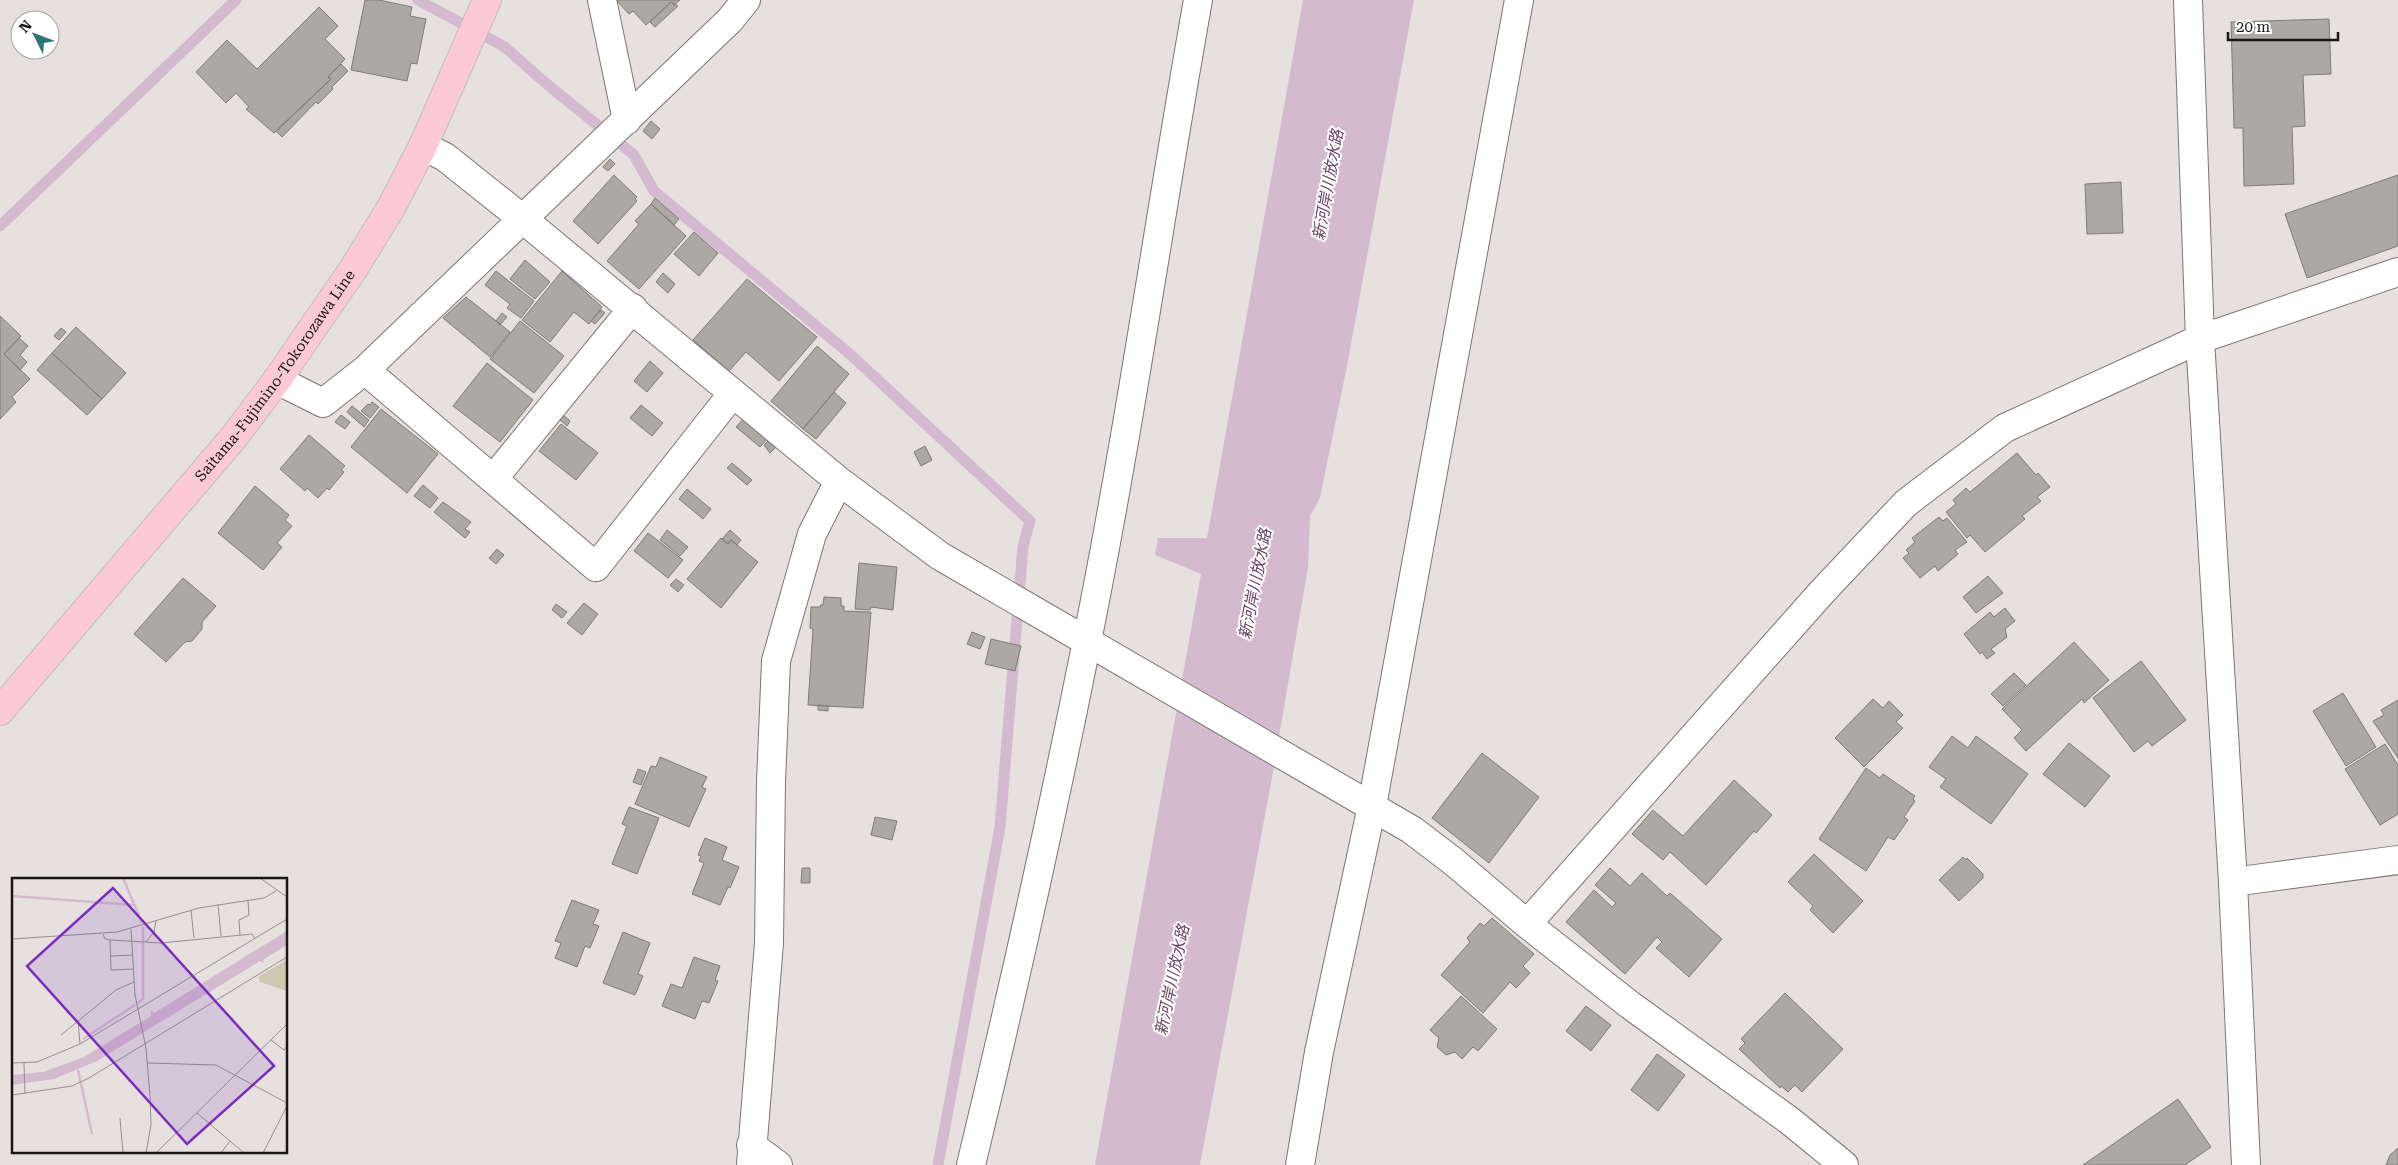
<svg xmlns="http://www.w3.org/2000/svg" width="2398" height="1165" font-family="'Roboto Serif','Noto Sans JP',serif">
  <rect width="100%" height="100%" fill="#e6e1df"/>
  <path fill="#d4bacf" d="M1303 0H1414L1347 366 1320 498 1310 516 1308 567 1273 772 1200 1165H1095L1201 574 1155 555 1158 538H1207Z"/>
  <g fill="none" stroke-linecap="round" stroke-linejoin="round">
    <path stroke="#d4bacf" stroke-width="11" d="M418 0 505 47 542 80 634 155 654 191 851 355 1030 521 1023 546 1000 827 938 1165
      M0 226 236 0"/>
  </g>
  <path fill="#aca9a5" stroke="#7e7b78" d="M365 0H379L412 7 410 16 426 19 417 64 411 63 407 81 351 70Z
    M616 0H680L674 5 671 2 646 25 633 11 629 14Z
    M671 2 678 6 655 27 650 22Z
    M319 7 338 26 325 39 345 59 328 77 331 79 274 133 246 109 249 107 236 93 226 103 196 72 227 40 257 69Z
    M2329 19 2331 74 2303 75 2305 126 2292 127 2294 184 2244 186 2243 128H2234L2231 22Z
    M341 64 348 71 332 87 333 89 318 104 316 102 282 137 276 131 331 79 328 77Z
    M651 121 660 129 652 139 643 131Z
    M610 159 615 164 608 171 603 167Z
    M614 175 637 197 635 199 637 201 598 244 573 221Z
    M2398 175V246L2307 278 2285 214Z
    M2121 182 2123 233 2087 234 2085 184Z
    M655 198 679 219 674 225 651 204Z
    M651 204 686 236 639 289 607 261 639 224 635 221Z
    M694 232 718 253 699 276 674 254Z
    M525 260 550 282 535 299 510 279Z
    M496 271 534 301 521 318 507 308 510 304 485 285Z
    M562 271 602 307 589 324 574 312 550 342 522 320Z
    M663 273 675 284 668 293 656 282Z
    M747 279 817 337 779 381 746 352 729 371 693 340Z
    M466 297 510 332 490 357 443 318Z
    M601 310 605 313 595 324 591 321Z
    M502 313 507 317 500 325 496 321Z
    M0 316 21 336 4 354 30 379 12 397 16 402 0 419Z
    M520 321 564 356 534 393 490 359Z
    M76 327 126 373 102 399 52 353Z
    M61 328 66 332 59 340 54 336Z
    M19 338 28 346 20 355 27 362 20 370 4 354Z
    M817 346 849 374 803 429 771 401Z
    M52 353 102 399 87 415 37 370Z
    M650 361 663 373 647 392 634 381Z
    M487 363 533 400 500 442 453 406Z
    M834 392 846 403 816 439 803 429Z
    M372 402 379 407 370 418 361 411 368 404 370 405Z
    M641 405 663 423 652 436 630 418Z
    M352 406 369 420 364 427 347 412Z
    M381 409 438 454 407 493 351 447Z
    M341 415 350 422 345 429 335 422Z
    M563 415 570 421 567 426 559 419Z
    M744 418 768 438 760 447 736 427Z
    M561 424 598 453 576 480 539 451Z
    M309 435 345 466 341 470 344 472 329 490 327 488 318 498 307 488 305 491 280 469Z
    M770 439 778 445 770 453 764 445Z
    M925 446 932 460 921 466 914 452Z
    M2017 453 2036 475 2038 473 2050 487 2037 497 2041 501 2022 516 2025 519 1985 552 1970 535 1967 538 1946 512 1956 504 1953 500 1966 488 1970 492Z
    M732 463 752 480 747 485 727 468Z
    M423 485 438 498 430 508 414 496Z
    M255 486 289 515 285 520 292 526 277 543 282 547 263 570 218 533Z
    M687 489 711 509 703 519 679 499Z
    M443 502 471 522 465 529 470 532 465 538 434 512Z
    M1939 517 1943 521 1947 518 1967 542 1955 550 1958 554 1938 571 1935 566 1920 578 1903 558 1909 553 1906 550 1915 542 1912 538Z
    M667 530 688 547 680 556 660 540Z
    M730 530 741 540 737 545 731 540 728 544 722 539Z
    M648 533 683 560 668 578 634 551Z
    M721 538 728 544 731 540 758 562 721 608 687 579Z
    M497 549 504 555 496 564 489 558Z
    M859 563 897 567 893 610 871 607 870 610 855 609Z
    M1988 576 2003 593 1976 613 1963 597Z
    M183 578 216 606 202 622V629L192 641 185 642 166 662 134 634Z
    M676 579 684 585 678 592 670 585Z
    M824 597 841 598V606H844V611L871 612 863 708 808 705 813 629 810 628 811 607H821L820 605H823Z
    M584 603 598 614 582 635 567 623Z
    M556 604 567 612 562 618 552 610Z
    M2005 608 2015 621 2005 629 2007 637 1991 649 1995 653 1987 659 1982 652 1980 654 1964 634 1990 612 1994 617Z
    M972 632 985 637 980 649 967 644Z
    M991 639 1021 646 1015 671 985 664Z
    M2074 642 2109 680 2084 703 2082 699 2026 751 2014 738 2022 730 2002 709Z
    M2141 661 2186 720 2152 746 2148 741 2134 752 2093 698Z
    M2014 673 2026 685 2003 706 1991 694Z
    M2343 693 2376 747 2346 766 2313 711Z
    M1873 699 1883 708 1889 701 1903 715 1896 722 1903 728 1864 767 1835 738Z
    M2398 700V758L2373 721 2384 715 2381 710Z
    M818 705 828 706V711L818 710Z
    M1952 736 1968 748 1976 736 2028 774 1991 824 1940 787 1946 779 1929 767Z
    M2069 743 2110 776 2085 807 2043 774Z
    M2385 744 2398 765V814L2380 825 2345 769Z
    M1482 753 1539 797 1489 863 1432 818Z
    M660 757 707 777 702 787 706 789 689 827 635 804 651 766 656 767Z
    M1866 768 1880 778 1883 774 1915 796 1913 799 1915 801 1904 817 1908 820 1894 840 1888 837 1866 871 1819 839Z
    M638 769 646 772 641 785 633 782Z
    M1734 780 1772 815 1756 833 1754 831 1706 885 1670 852 1663 860 1632 834 1653 810 1683 836Z
    M629 807 659 818 637 874 612 864 627 826 622 824Z
    M875 817 897 821 892 840 871 835Z
    M705 838 727 847 722 860 739 867 730 888 728 887 720 905 692 894 704 863 699 861 701 856 698 855Z
    M1814 854 1863 901 1833 933 1810 910 1813 906 1788 882Z
    M1963 857 1966 860 1967 858 1983 874V878L1959 901 1939 880Z
    M802 868H810V883H801Z
    M1610 868 1630 886 1642 873 1667 896 1670 893 1722 939 1689 977 1656 948 1662 942 1657 937 1625 974 1566 922 1594 890 1612 907 1616 903 1595 885Z
    M572 900 599 910 593 924 599 926 590 948 585 946 577 967 555 958 561 943 555 941Z
    M1492 918 1534 954 1523 966 1530 973 1516 988 1510 982 1483 1013 1441 975 1470 942 1467 938 1480 923 1484 926Z
    M623 932 650 943 638 974 643 976 635 995 603 983Z
    M694 957 720 966 715 980 718 981 709 1003 702 1001 695 1019 662 1006 671 984 682 988Z
    M1785 993 1843 1049 1802 1092 1795 1085 1788 1092 1781 1086 1780 1088 1739 1049 1745 1043 1741 1039Z
    M1461 996 1497 1029 1478 1051 1473 1047 1462 1059 1455 1052 1446 1055 1437 1047 1439 1038 1430 1030Z
    M1586 1006 1611 1025 1591 1051 1566 1031Z
    M1657 1054 1685 1075 1658 1111 1631 1090Z
    M2178 1099 2211 1147 2185 1165H2083Z
    M2398 1148V1165H2386L2390 1155Z"/>
  <g fill="none" stroke-linecap="round" stroke-linejoin="round">
    <g stroke="#7b7674" stroke-width="30">
      <path id="minor" d="M602 0 627 120
        M2188 0 2200 339 2233 882 2246 1165
        M423 146 445 157 524 220 839 481 940 556 1412 830 1454 862 1527 924 1630 1005 1790 1121 1844 1165
        M365 370 730 20 746 0
        M277 380 323 403 365 370 596 567 733 393
        M493 479 633 308
        M2233 882 2398 860
        M1527 924 1822 592 1906 503 2005 428 2200 339 2398 272
        M751 1145 778 1165
        M751 1165 769 943 771 782 776 661 812 534 839 481
        M971 1165C1013 991 1052 816 1087 641 1130 428 1160 213 1198 0
        M1300 1165 1319 1052 1372 806 1519 0"/>
    </g>
    <g stroke="#bebebd" stroke-width="30">
      <g id="major">
        <path id="s1" d="M0 711 234 437 277 380 354 268 392 206 423 146 487 0"/>
      </g>
    </g>
    <use href="#minor" stroke="#fff" stroke-width="28"/>
    <use href="#major" stroke="#fccad6" stroke-width="28"/>
  </g>
  <g text-anchor="middle" dominant-baseline="central" stroke-width="4" stroke-linejoin="round" paint-order="stroke">
    <g font-size="15" fill="#181615" stroke="#fff">
      <text stroke="none"><textPath href="#s1" startOffset="434">Saitama-Fujimino-Tokorozawa Line</textPath></text>
    </g>
    <g font-size="16" font-style="italic" fill="#694363" stroke="#fff">
      <text transform="translate(1328 185) rotate(-80)">新河岸川放水路</text>
      <text transform="translate(1255 584) rotate(-79)">新河岸川放水路</text>
      <text transform="translate(1172 980) rotate(-78)">新河岸川放水路</text>
    </g>
  </g>
  <g transform="translate(12 878)">
    <rect width="275" height="275" fill="#e6e1df"/>
    <path d="M275 82V113L248 104 246 99Z" fill="#cdc9b1"/>
    <path d="M275 53V67L251 82 252 85 248 83 85 183 42 201 0 207V197L31 194 72 179 139 138V132L142 135Z" fill="#d4bacf"/>
    <path fill="none" stroke="#d4bacf" stroke-width="2.5" d="M111 0 130 45M0 18 122 27M126 125 131 121V49M71 161 123 127M66 192 80 256"/>
    <path fill="none" stroke="#94908e" stroke-width="1" d="M248 0 275 19M206 26 209 58M179 32 182 60M119 51 123 117 134 170 138 218 139 247 134 275M91 56 93 61 98 62 99 92 121 91M228 57 227 42 237 37 236 22M0 61 105 54 187 30 252 20 264 13M98 62 149 65 240 56 243 61M134 64 142 54 144 43M99 78 121 77M66 142 68 166M49 157 104 112 122 104M259 162 272 172 275 168M0 185 25 184 68 166 275 41M12 185 13 216M135 185 204 187 275 225M0 217 60 208 77 200 275 79M185 235 232 275M108 240 111 275M144 275 275 146M209 275 218 263M251 275 275 228"/>
    <path fill="#7b2cbf" fill-opacity="0.15" stroke="#7b2cbf" stroke-width="2.5" d="M101 10 262 188 175 266 15 88Z"/>
    <rect width="275" height="275" fill="none" stroke="#181615" stroke-width="2.5"/>
  </g>
  <g transform="translate(35 35) rotate(312)"><circle r="24" fill="#ffffff" stroke="#a3a2a1"/>
  <path d="M0-4L9 19L0 12L-9 19Z" fill="#2c7675"/>
  <text y="-8" font-size="14" font-weight="bold" text-anchor="middle" fill="#181615">N</text>
  </g>
  <path d="M2228 32v8h110v-8" fill="none" stroke="#181615" stroke-width="2.5"/>
  <text x="2236" y="32" font-size="15" fill="#181615" stroke="#ffffff" stroke-width="4" paint-order="stroke">20 m</text>
</svg>
